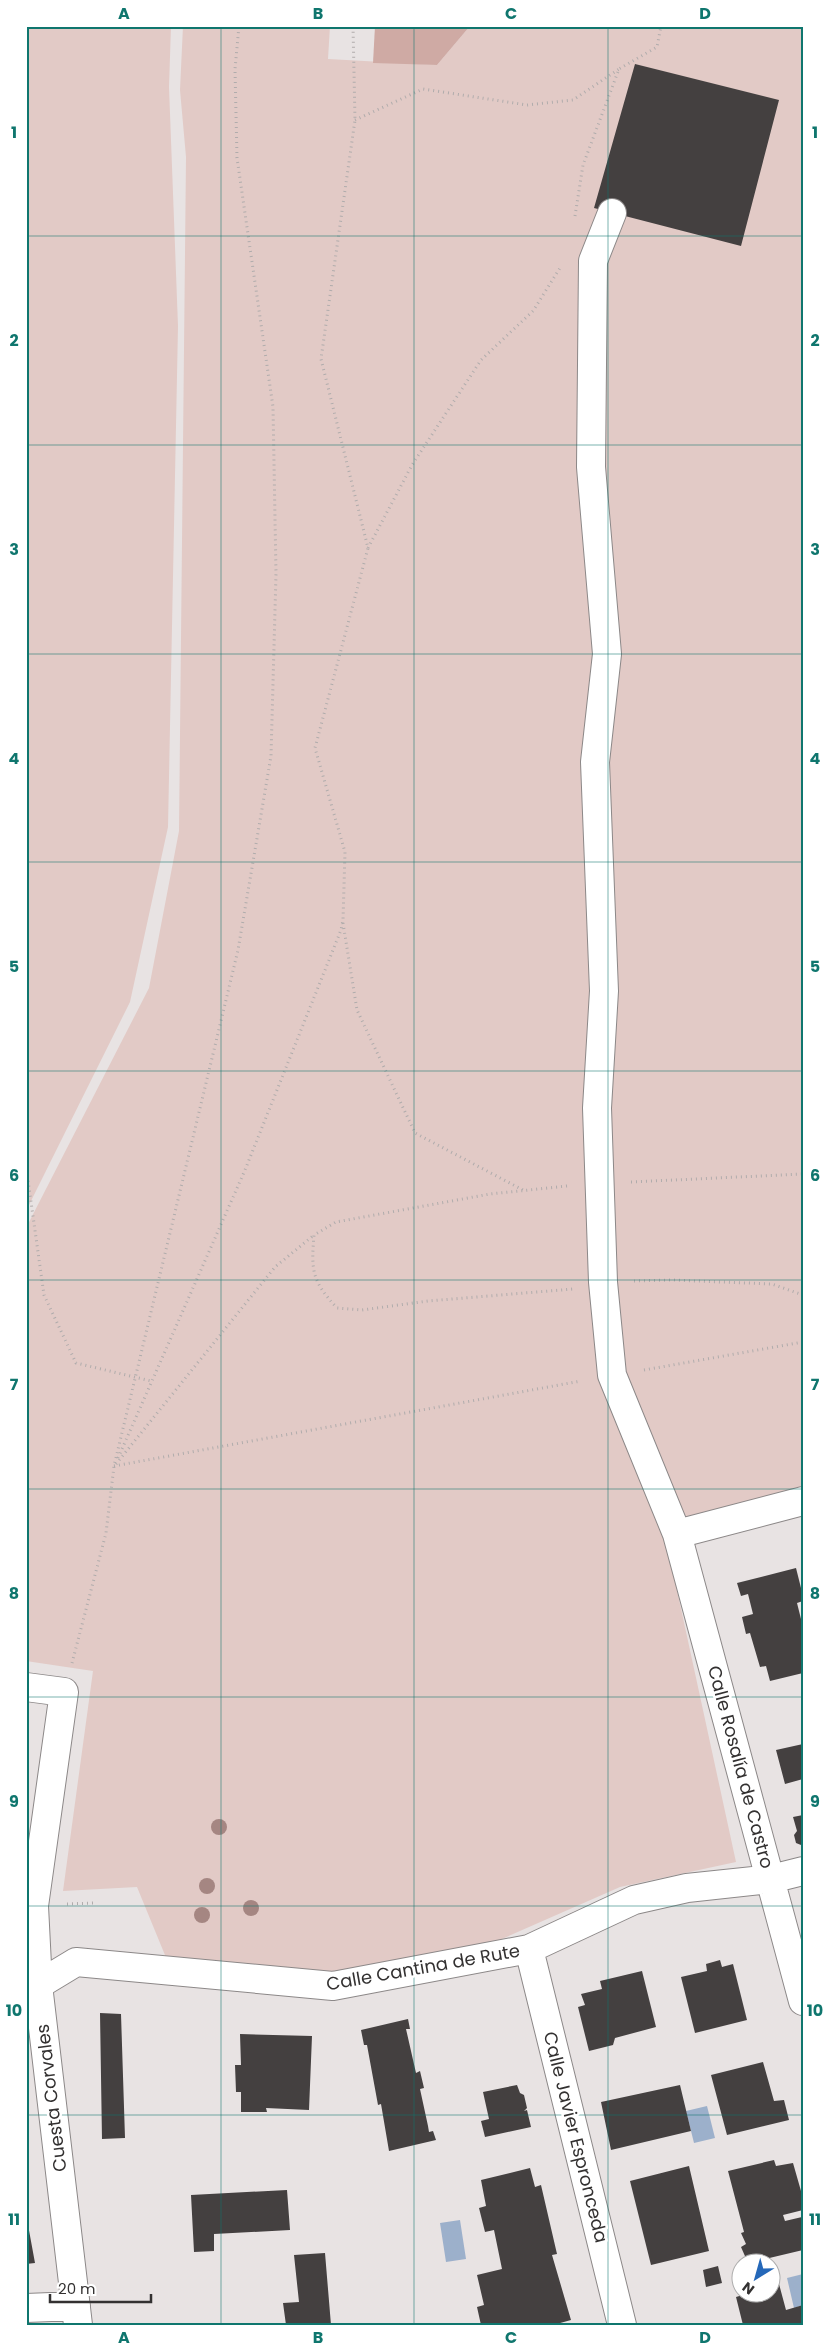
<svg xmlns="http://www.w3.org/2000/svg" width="829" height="2351" font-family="Poppins,sans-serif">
  <rect width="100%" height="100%" fill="#e8e3e3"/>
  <path fill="#e2cac6" d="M26 26H171L169 87 178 326 168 827 130 1002 26 1211Z
    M183 26H330L328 59 437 65 470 26H803V1506L665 1535 736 1862 620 1887 495 1942 326 1975 167 1960 137 1887 63 1891 93 1671 26 1661V1228L149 988 179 831 186 157 180 90Z"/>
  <path fill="#cfaaa4" d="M375 26H470L437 65 373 63Z"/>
  <path fill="#9cb0cb" d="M707 2106 715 2138 694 2143 686 2111Z
    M460 2220 466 2259 446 2262 440 2223Z
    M803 2274V2305L794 2308 787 2278Z"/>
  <path fill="#444040" d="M635 64 779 100 741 246 594 208Z
    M796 1568 803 1596V1601L797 1603 803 1627V1673L770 1681 766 1666 760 1667 750 1633 746 1634 742 1617 753 1614 748 1594 741 1596 737 1583Z
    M803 1744V1779L785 1784 776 1750Z
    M803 1815V1850L801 1845 796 1843 794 1835 797 1831 793 1817Z
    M720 1960 722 1967 733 1964 747 2020 695 2033 681 1977 707 1971 706 1964Z
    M642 1971 656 2027 615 2038 613 2045 589 2051 578 2007 585 2005 581 1994 602 1989 600 1981Z
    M100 2013 121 2014 125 2138 102 2139Z
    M408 2019 410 2029H406L416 2073 420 2071 424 2088 420 2089 428 2126 429 2132 433 2131 436 2140 389 2151 381 2104 378 2105 367 2045H364L361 2030Z
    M240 2034 312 2036 309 2110 266 2108 267 2112H241V2092H236L235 2065H241Z
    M763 2062 774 2101 784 2100 789 2120 727 2135 711 2075Z
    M517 2085 520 2093 524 2095 527 2108 524 2111 527 2110 531 2127 485 2137 481 2121 489 2119 483 2092Z
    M680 2085 691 2131 611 2150 601 2102Z
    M774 2160 776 2166 793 2163 803 2198V2210L783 2215 785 2221 802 2217 803 2250 748 2263 741 2247 746 2244 741 2233 744 2232 728 2171Z
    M689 2166 709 2251 651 2265 630 2181Z
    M530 2168 535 2187 541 2185 557 2254 552 2255 571 2320 553 2325H481L477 2307 484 2305 477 2275 502 2269 494 2230 485 2232 479 2208 486 2206 481 2180Z
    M287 2190 290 2230 214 2234V2251L194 2252 191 2195Z
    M26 2214 35 2263 26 2264Z
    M325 2253 331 2325H286L283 2303 299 2302 294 2255Z
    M718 2266 722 2283 706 2287 703 2270Z
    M779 2284 786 2310 803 2305V2325H743L736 2297 746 2294H772V2286Z"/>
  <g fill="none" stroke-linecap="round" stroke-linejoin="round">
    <g stroke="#8c8888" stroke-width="30">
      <path id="minor" d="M612 213 593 261 591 467 607 654 595 762 604 991 597 1108 603 1282 612 1375 677 1534 803 2001
        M677 1534 803 1501
        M26 1687 64 1692 34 1906 38 1985 78 2325
        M529 1949 622 2325
        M26 1985H38L76 1962 333 1986 529 1949 634 1900 687 1888 771 1879 803 1871
        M26 2308 76 2306"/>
    </g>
    <path stroke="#b0acac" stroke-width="3" stroke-dasharray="1 4" stroke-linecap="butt" d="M355 120 423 89 527 105 573 100 619 69
      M575 216 583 165 619 69 657 47 661 26
      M368 548 412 465 481 360 533 311 560 268
      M343 923 357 1010 415 1133 523 1190
      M26 1166 44 1295 76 1363 151 1381
      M631 1182 803 1174
      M567 1186 490 1194 336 1222 314 1235C311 1271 312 1281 337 1308L362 1310 428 1301 573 1289
      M634 1281 672 1280 772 1284 803 1295
      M644 1370 803 1342
      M118 1458 245 1170 341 930 343 920 345 852 315 748 368 548 321 359 355 120 353 26
      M116 1464 275 1267 314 1235
      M114 1466 581 1381
      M72 1663 106 1533 114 1466 238 950 271 756 276 574 273 407 237 158 235 69 239 26
      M67 1904 93 1903"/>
    <use href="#minor" stroke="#fff" stroke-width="28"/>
  </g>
  <g fill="#a58682">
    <circle cx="219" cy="1827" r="8"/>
    <circle cx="207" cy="1886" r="8"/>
    <circle cx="251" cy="1908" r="8"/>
    <circle cx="202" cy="1915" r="8"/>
  </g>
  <path fill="none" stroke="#0f766e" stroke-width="1" stroke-opacity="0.55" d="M221 26V2325M414 26V2325M608 26V2325M26 236H803M26 445H803M26 654H803M26 862H803M26 1071H803M26 1280H803M26 1489H803M26 1697H803M26 1906H803M26 2115H803"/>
  <g text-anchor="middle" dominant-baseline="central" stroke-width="5" stroke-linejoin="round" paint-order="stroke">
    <g font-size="18" fill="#333131" stroke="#fff">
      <text transform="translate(741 1767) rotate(75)">Calle Rosalía de Castro</text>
      <text transform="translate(423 1967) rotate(-10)">Calle Cantina de Rute</text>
      <text transform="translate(51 2098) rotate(-97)">Cuesta Corvales</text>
      <text transform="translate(576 2137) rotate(76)">Calle Javier Espronceda</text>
    </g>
  </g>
  <rect width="829" height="2351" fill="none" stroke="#ffffff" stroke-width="55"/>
  <g transform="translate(756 2278) rotate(217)"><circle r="24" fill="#ffffff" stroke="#adadad"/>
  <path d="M0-4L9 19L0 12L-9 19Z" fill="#2568b9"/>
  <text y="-8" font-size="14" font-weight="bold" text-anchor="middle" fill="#333131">N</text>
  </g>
  <path d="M50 2294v8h101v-8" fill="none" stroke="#333131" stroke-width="2.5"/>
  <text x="58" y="2294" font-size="15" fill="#333131" stroke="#ffffff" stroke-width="4" paint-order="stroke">20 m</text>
  <rect x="28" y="28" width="774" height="2296" fill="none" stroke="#0f766e" stroke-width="2"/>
  <g font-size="16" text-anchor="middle" font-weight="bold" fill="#0f766e">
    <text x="124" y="19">A</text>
    <text x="318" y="19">B</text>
    <text x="511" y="19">C</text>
    <text x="705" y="19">D</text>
    <text x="14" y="138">1</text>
    <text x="815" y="138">1</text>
    <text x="14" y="346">2</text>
    <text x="815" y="346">2</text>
    <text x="14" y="555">3</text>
    <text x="815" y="555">3</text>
    <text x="14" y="764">4</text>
    <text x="815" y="764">4</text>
    <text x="14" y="972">5</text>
    <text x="815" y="972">5</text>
    <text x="14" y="1181">6</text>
    <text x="815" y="1181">6</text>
    <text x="14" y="1390">7</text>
    <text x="815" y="1390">7</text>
    <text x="14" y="1599">8</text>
    <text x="815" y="1599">8</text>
    <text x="14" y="1807">9</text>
    <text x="815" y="1807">9</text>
    <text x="14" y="2016">10</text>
    <text x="815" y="2016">10</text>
    <text x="14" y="2225">11</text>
    <text x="815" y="2225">11</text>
    <text x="124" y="2343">A</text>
    <text x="318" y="2343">B</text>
    <text x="511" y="2343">C</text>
    <text x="705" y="2343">D</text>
  </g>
</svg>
